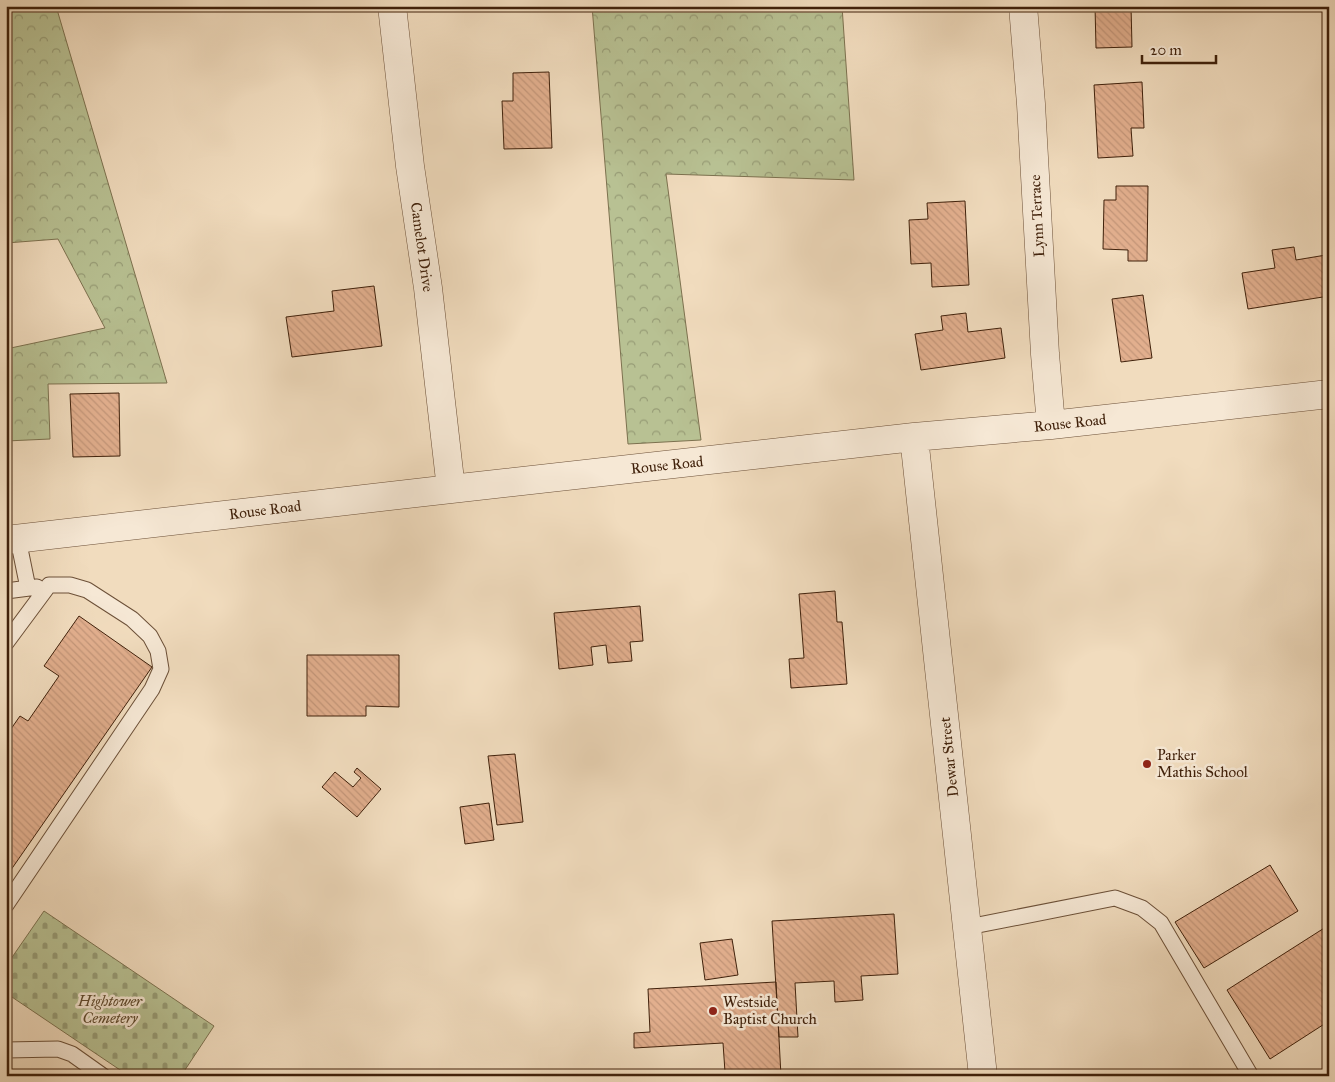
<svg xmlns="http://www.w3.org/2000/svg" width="1335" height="1082" font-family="'IM FELL Great Primer',serif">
  <defs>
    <pattern id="forest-crowns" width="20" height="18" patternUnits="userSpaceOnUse" patternTransform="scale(1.25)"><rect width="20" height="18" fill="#b8c193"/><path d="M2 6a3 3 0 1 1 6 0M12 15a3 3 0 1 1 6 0" fill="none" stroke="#979c76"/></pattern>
    <pattern id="cemetery-stones" width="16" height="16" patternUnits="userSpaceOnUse" patternTransform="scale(1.25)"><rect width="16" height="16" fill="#b8c193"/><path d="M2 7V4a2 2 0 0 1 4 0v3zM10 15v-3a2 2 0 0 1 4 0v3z" fill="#979c76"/></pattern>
    <pattern id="building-back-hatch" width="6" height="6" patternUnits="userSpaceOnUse" patternTransform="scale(1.25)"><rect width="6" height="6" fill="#e2af8e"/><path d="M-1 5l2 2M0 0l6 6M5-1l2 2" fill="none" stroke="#c39679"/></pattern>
  </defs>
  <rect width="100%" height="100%" fill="#f1dcbe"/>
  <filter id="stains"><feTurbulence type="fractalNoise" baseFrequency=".004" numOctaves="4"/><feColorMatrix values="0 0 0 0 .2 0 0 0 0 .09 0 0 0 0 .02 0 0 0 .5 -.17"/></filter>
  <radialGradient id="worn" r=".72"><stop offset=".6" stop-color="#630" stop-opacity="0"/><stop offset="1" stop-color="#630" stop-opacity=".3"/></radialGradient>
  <path fill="url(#forest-crowns)" stroke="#7c714f" d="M6 6H56L167 383 48 384 50 439 6 441V349L105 328 58 239 6 243Z
    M592 6H842L854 180 666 174 701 440 628 444Z"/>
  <path fill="url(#cemetery-stones)" stroke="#7c714f" d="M44 911 214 1026 181 1076H129L6 993V966Z"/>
  <path fill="url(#building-back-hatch)" stroke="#40210b" d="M1095 6H1131L1132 47 1096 48Z
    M549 72 552 148 504 149 502 101H513V73Z
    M1142 82 1144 128H1131L1133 156 1098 158 1094 85Z
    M1116 186H1148L1147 261H1128V250L1103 249 1104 200H1116Z
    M965 201 969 285 932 287 931 263 911 264 909 220 928 219 927 203Z
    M1294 247 1296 260 1326 255 1329 271V296L1248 309 1242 273 1275 268 1272 250Z
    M374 286 382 346 292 357 286 317 334 311 332 291Z
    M1143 295 1152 358 1121 362 1112 299Z
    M966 313 968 332 1001 328 1005 358 921 370 915 334 943 330 941 316Z
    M119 393 120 456 73 457 70 394Z
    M835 591 837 622H842L847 684 791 688 789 659 804 658 799 594Z
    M640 606 643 641 630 642 632 661 608 663 606 645 591 647 593 665 559 669 554 613Z
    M79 616 152 667 6 877V736L20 716 28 721 59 676 44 666Z
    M307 655H399V707L366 706V716H307Z
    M515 754 523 822 497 825 488 756Z
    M357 768 381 789 357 817 322 787 335 772 353 787 361 778 354 772Z
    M489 803 494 840 465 844 460 807Z
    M1270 865 1298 911 1204 968 1175 922Z
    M894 914 898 974 861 976 863 1000 835 1002 834 981 795 983 798 1037H779L772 921Z
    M1329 925V1021L1270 1059 1227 990Z
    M732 939 738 975 705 980 700 943Z
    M776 982 781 1076H661L725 1072 723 1043 634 1048V1033L650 1032 648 989Z"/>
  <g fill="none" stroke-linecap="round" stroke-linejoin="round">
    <g stroke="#6c5038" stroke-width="17">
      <path id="service" d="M18 539 28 588
        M6 591 37 587
        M6 643 49 585H70L87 590 132 619 150 636 158 651 161 669 152 689 6 905
        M968 927 1115 898 1142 908 1161 923 1251 1076
        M6 1050 58 1049 72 1054 103 1076"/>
    </g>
    <g stroke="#6c5038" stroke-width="29">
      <path id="minor" d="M392 6 410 166 428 288 451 489
        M1023 6 1031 104 1045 354 1051 425
        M914 437 983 1076
        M6 540 451 489 914 437 1051 425 1329 394"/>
    </g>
    <use href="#service" stroke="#f6e8d5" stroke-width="15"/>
    <use href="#minor" stroke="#f6e8d5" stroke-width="28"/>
  </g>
  <g fill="#8f2418" stroke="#f6e8d5" stroke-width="2">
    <circle cx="1147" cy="764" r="5"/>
    <circle cx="713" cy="1011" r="5"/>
  </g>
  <g text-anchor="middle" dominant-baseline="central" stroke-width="5" stroke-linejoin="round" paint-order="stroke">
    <g font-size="15" fill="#40210b" stroke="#f6e8d5">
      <text transform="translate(1037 216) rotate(-93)">Lynn Terrace</text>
      <text transform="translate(422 247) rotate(82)">Camelot Drive</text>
      <text transform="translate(1070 423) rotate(-6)">Rouse Road</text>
      <text transform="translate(667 465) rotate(-6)">Rouse Road</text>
      <text transform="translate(265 510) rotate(-7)">Rouse Road</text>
      <text transform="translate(949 757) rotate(-96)">Dewar Street</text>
    </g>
    <g font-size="15" fill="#40210b" stroke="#f6e8d5" text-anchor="start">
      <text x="1157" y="755">Parker<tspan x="1157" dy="17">Mathis School</tspan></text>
      <text x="723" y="1002">Westside<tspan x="723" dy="17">Baptist Church</tspan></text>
    </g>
    <g font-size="15" font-style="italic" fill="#5e492d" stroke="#f6e8d5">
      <text x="110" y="1001">Hightower<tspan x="110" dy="17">Cemetery</tspan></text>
    </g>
  </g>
  <rect width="1335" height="1082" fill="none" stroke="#f1dcbe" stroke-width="25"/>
  <rect x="8" y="8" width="1320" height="1067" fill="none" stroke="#40210b" stroke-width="2.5"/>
  <rect x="12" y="12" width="1310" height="1057" fill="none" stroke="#40210b"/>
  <path d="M1142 55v8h74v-8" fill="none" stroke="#40210b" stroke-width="2.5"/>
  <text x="1150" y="55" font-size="15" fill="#40210b" stroke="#f6e8d5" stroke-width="4" paint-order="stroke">20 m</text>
  <rect width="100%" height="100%" filter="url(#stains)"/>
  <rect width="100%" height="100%" fill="url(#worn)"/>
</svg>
